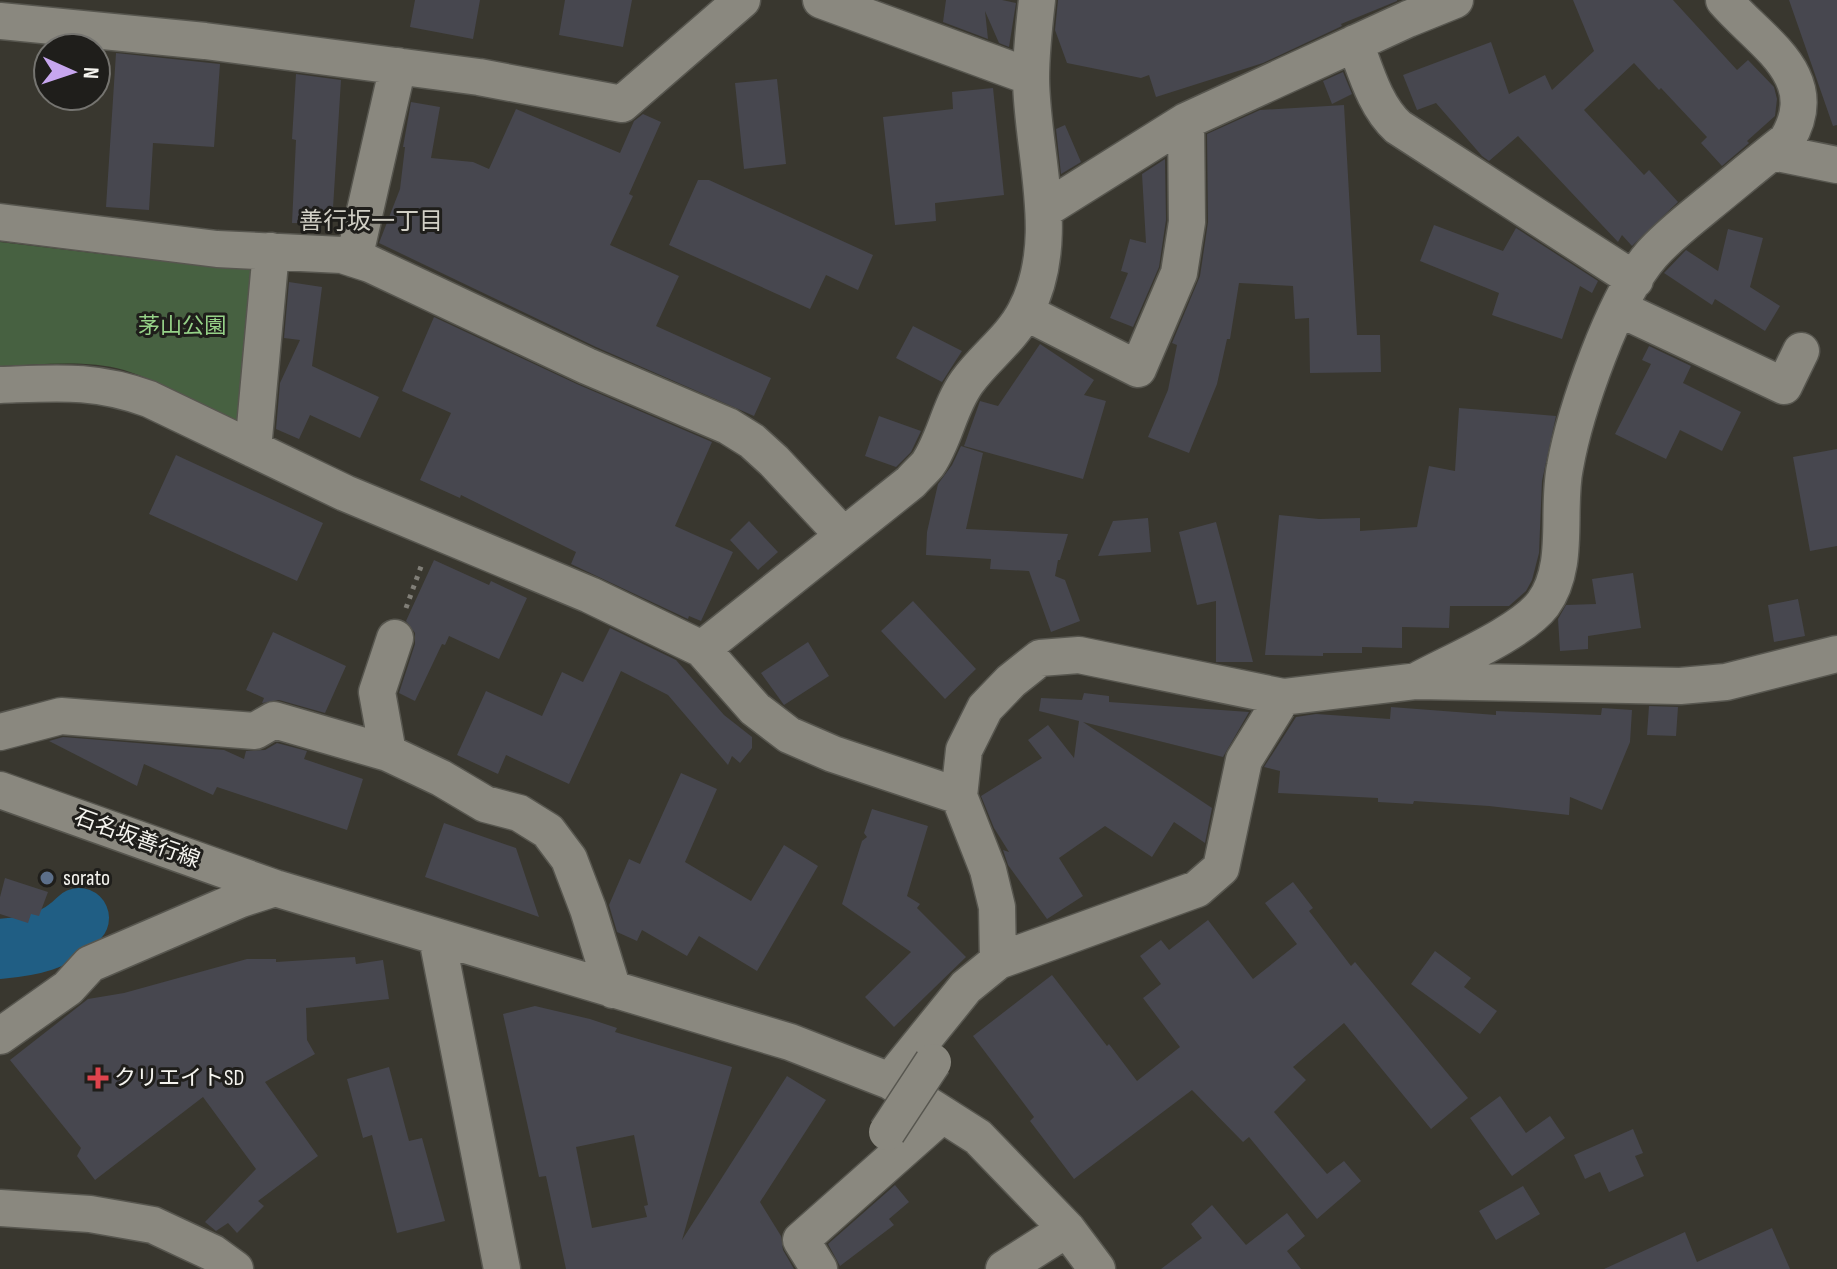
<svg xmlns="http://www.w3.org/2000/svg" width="1837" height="1269" viewBox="0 0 1837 1269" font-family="'Sofia Sans Condensed','Noto Sans JP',sans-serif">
	<rect width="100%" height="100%" fill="#39372f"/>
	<path fill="#476141" d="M0 242 126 257 251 268 237 423C201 405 163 382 124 370 85 359 40 365 0 366Z"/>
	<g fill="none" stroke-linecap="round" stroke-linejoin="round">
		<path stroke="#205e84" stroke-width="60" d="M0 949C31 946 56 942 79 918"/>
	</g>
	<path fill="#47474f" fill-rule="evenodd" d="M415 0H480L473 39 410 27Z
		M565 0H632L623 47 559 35Z
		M946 0H1002L1016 3 1009 47 999 43 985 11 988 39 943 22Z
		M1058 0H1397V1L1341 24 1342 26 1263 63 1156 97 1149 75 1141 78 1067 63 1055 30Z
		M1573 0H1673L1737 70 1748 60 1774 87 1777 99 1775 116 1747 141 1749 143 1722 166 1701 143 1707 137 1661 88 1659 90 1634 63 1584 110 1644 175 1649 170 1678 202 1632 246 1622 235 1618 242 1518 136 1489 161 1482 156 1436 103 1417 110 1403 75 1491 42 1509 94 1545 75 1552 90 1594 51Z
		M1789 0H1837V125L1833 126Z
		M116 53 220 64 214 147 153 143 149 210 106 207Z
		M1343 72 1352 94 1332 104 1323 81Z
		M296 74 341 80 332 224 292 223 296 140 292 139Z
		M777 79 786 164 744 169 735 83Z
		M993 88 1004 195 935 203 936 221 895 225 883 117 953 109 952 92Z
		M411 102 440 107 431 158 473 162 489 169 516 109 620 153 634 121 643 114 661 122 629 194 633 196 610 245 679 276 656 326 771 378 754 416 596 347 379 243 400 189 405 147H403Z
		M1344 105 1357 335H1380L1381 372 1310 373 1309 318 1295 319 1293 286 1239 283 1230 339H1227L1217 384 1189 453 1148 437 1168 390 1177 345 1172 343 1200 276 1208 222 1207 134 1260 110Z
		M1065 125 1081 162 1061 174 1056 129Z
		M1165 159 1166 220 1159 267 1133 327 1110 318 1128 273 1121 271 1130 239 1146 243 1142 174Z
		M698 180H709L873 255 858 290 826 275 810 309 669 245Z
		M1434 225 1503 251 1516 228 1598 281 1592 293 1580 286 1562 339 1492 315 1499 293 1420 261Z
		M1728 229 1763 238 1750 287 1780 306 1765 331 1715 299 1712 305 1664 273 1686 250 1718 271Z
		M289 282 322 287 312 366 379 397 360 438 310 415 299 439 276 429 280 383 300 340 284 338Z
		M434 317 579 385 712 442 675 526 733 552 701 621 689 616 688 619 571 564 576 552 461 495 460 498 420 480 451 413 402 391Z
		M913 326 962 351 942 382 896 358Z
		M1040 344 1094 380 1084 395 1106 401 1083 479 964 446 980 401 998 406Z
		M1649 346 1691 366 1683 383 1741 412 1722 451 1680 430 1666 459 1615 434 1651 364 1642 360Z
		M1459 408 1556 416 1542 481 1539 553 1532 580 1526 591 1509 606H1450L1449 628 1402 627V648L1362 647V653H1323V656L1265 655 1279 515 1319 519 1360 518V531L1417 527 1429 466 1455 471Z
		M879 416 921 431 911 452 896 467 865 456Z
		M961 446 983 453 966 529 1068 534 1060 560H1058L1055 576 1065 580 1080 621 1051 632 1029 571 990 569 991 559 926 555 927 532 938 484 952 465Z
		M1837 449V546L1810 551 1793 457Z
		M176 455 323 523 297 581 149 514Z
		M1148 518 1151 552 1098 556 1113 521Z
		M749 521 778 552 758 570 730 540Z
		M1216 522 1225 556 1253 662H1216V601L1197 605 1179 532Z
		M434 560 489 585 491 581 527 598 499 659 449 636 445 645 442 644 415 701 399 693 415 644V633L406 621Z
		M1633 573 1641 628 1588 636V649L1560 651 1558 619 1566 605 1596 604 1592 579Z
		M1798 599 1805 636 1774 642 1768 605Z
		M913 601 976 669 945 699 881 631Z
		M610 628 676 660 724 715 752 737V748L740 763 732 756 728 765 668 695 621 671 569 784 506 755 498 774 457 755 486 691 542 716 562 672 583 682Z
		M273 632 346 666 325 713 279 700 262 703 264 698 246 690Z
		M808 642 829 676 784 705 761 673Z
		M1084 693 1109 696V702L1249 712 1223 757 1083 722 1212 808 1205 843 1174 822 1152 857 1105 826 1059 858 1083 896 1047 919 1008 865 1003 850 1009 852 994 828 981 796 1042 758 1028 740 1048 725 1074 758 1079 721 1039 711 1041 698 1082 700Z
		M1649 706 1678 707 1676 736 1647 735Z
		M1391 707 1496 715V711L1601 715 1602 708 1632 710 1630 742 1602 810 1570 797 1569 815 1489 806 1414 801 1413 804 1378 802V798L1278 793 1280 771 1264 767 1296 717 1316 714 1390 719Z
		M63 737 224 750 244 759 246 751 265 750 277 743 307 751 304 759 363 779 347 830 217 787 213 795 144 764 137 786 49 741Z
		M681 773 717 789 685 862 751 901 784 845 818 866 757 971 699 936 687 956 642 930 637 941 617 932 609 905 629 859 640 864Z
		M872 809 928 826 907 896 920 904 917 908 966 957 894 1027 865 997 911 952 842 904 862 841 867 837 864 833Z
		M444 823 516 848 539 917 425 877Z
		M5 878 48 892 39 916 31 914 28 923 0 914V897Z
		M1293 882 1313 908 1309 911 1351 966 1355 962 1468 1098 1431 1129 1344 1023 1293 1067 1306 1080 1274 1112 1327 1174 1344 1161 1361 1181 1317 1219 1249 1137 1243 1142 1192 1090 1074 1179 1030 1121 1034 1117 973 1036 1052 975 1107 1046 1109 1044 1137 1081 1180 1047 1143 998 1161 984 1140 956 1161 940 1169 950 1208 920 1253 979 1297 944 1265 903Z
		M1435 951 1471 978 1464 987 1497 1011 1480 1034 1411 984Z
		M355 957 356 964 383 960 389 999 306 1008 307 1040 315 1054 265 1082 318 1156 258 1201 264 1206 237 1233 228 1223 216 1231 205 1222 256 1169 203 1097 95 1180 77 1156 81 1148 10 1060 88 999 124 993 247 959H276V962Z
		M535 1006 590 1019 617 1028 615 1032 732 1067 682 1240 787 1076 826 1100 760 1202 781 1236 783 1250 794 1269H566L546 1176 539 1177 503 1014ZM634 1135 648 1205 644 1206 647 1217 592 1228 576 1147Z
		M389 1067 409 1141 422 1138 445 1221 397 1233 372 1135 363 1138 347 1079Z
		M1500 1096 1526 1133 1550 1116 1565 1138 1512 1176 1470 1118Z
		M1633 1129 1643 1153 1635 1156 1644 1176 1609 1192 1600 1172 1585 1179 1574 1155Z
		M895 1185 909 1202 889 1219 894 1225 840 1266 828 1244Z
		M1523 1186 1540 1214 1496 1240 1479 1211Z
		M1212 1205 1246 1245 1287 1213 1305 1236 1287 1251 1301 1269H1161L1202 1238 1191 1224Z
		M1772 1228 1790 1269H1604L1685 1232 1697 1262Z"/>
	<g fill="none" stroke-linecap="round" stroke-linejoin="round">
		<defs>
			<path id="minor" d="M821 0 1031 77
				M0 21 205 41 479 77 622 104 742 0
				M1355 43C1366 72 1375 106 1398 127L1635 280
				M1772 152 1837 165
				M1044 210 1186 121 1408 19 1455 0
				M0 222 217 249 342 255 370 264 587 366 728 426 752 441 774 461 843 535
				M354 259 398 66
				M1620 309 1784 386 1801 351
				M1025 312 1138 369 1179 273 1187 222 1186 121
				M0 385C56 383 95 379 149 399L345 493 590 595 702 649 755 709 789 735 833 754 959 796
				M253 449 271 251
				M702 649 911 482C916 476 923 470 928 464 945 439 949 407 967 382 985 357 1011 339 1025 312 1063 241 1032 155 1031 79 1031 53 1034 26 1037 0
				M1418 680C1451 662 1521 633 1543 604 1571 566 1556 511 1565 467 1575 411 1614 297 1652 254 1668 236 1688 221 1707 205 1733 184 1760 161 1787 140 1825 76 1761 43 1724 0
				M0 732 61 716 255 731 274 720 388 753 441 778 485 804 519 813 548 831 569 859 588 909 613 990
				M388 753 377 692 395 638
				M0 790 275 888 790 1042 890 1081 978 1137 1067 1229 1097 1269
				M437 938 502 1269
				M998 961 1197 889 1221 868 1244 760 1283 697
				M0 1036 68 988 90 964 241 899 275 888
				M890 1081 966 987 998 961 997 907 988 870 959 796 964 750 985 708 1011 681 1040 658 1079 655 1283 697 1417 681 1680 686 1726 682 1837 654
				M0 1208 90 1214 153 1225 213 1253 235 1269
				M819 1269 801 1240 942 1115
				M1004 1269 1067 1229"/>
		</defs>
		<use href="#minor" stroke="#57564f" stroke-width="39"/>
		<path stroke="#807e77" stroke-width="5" stroke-dasharray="4 6" stroke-linecap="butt" d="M406 608 423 561"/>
		<use href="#minor" stroke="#8a887f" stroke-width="36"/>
		<defs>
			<path id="minor-bridge" d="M887 1132 933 1062"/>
		</defs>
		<use href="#minor-bridge" stroke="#57564f" stroke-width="39" stroke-linecap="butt"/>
		<use href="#minor-bridge" stroke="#8a887f" stroke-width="36"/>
	</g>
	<circle fill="#5c6f8a" stroke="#1f1e1b" stroke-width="3" cx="47" cy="878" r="8"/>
	<path fill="#e0444e" stroke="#1f1e1b" stroke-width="3" d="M94 1066h8v8h8v8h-8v8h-8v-8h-8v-8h8z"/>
	<g text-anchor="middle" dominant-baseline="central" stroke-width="6" stroke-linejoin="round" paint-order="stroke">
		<g font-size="22" fill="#96d288" stroke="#1f1e1b">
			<text x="182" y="326">茅山公園</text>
		</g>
		<g font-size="22" fill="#f5f4ef" stroke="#1f1e1b">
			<text transform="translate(137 839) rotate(20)">石名坂善行線</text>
		</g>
		<g font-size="22" fill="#f5f4ef" stroke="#1f1e1b" text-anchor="start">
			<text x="63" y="878">sorato</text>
			<text x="114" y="1078">クリエイトSD</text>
		</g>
		<g font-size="24" fill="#d1cfc5" stroke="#1f1e1b">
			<text x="371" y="221">善行坂一丁目</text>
		</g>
	</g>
	<g transform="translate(72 72) rotate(93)"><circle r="38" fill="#1f1e1b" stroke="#757470" stroke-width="2"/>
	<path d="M0-6L14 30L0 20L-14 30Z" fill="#c7a6ef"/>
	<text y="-12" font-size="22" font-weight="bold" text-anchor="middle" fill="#f5f4ef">N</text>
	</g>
</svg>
